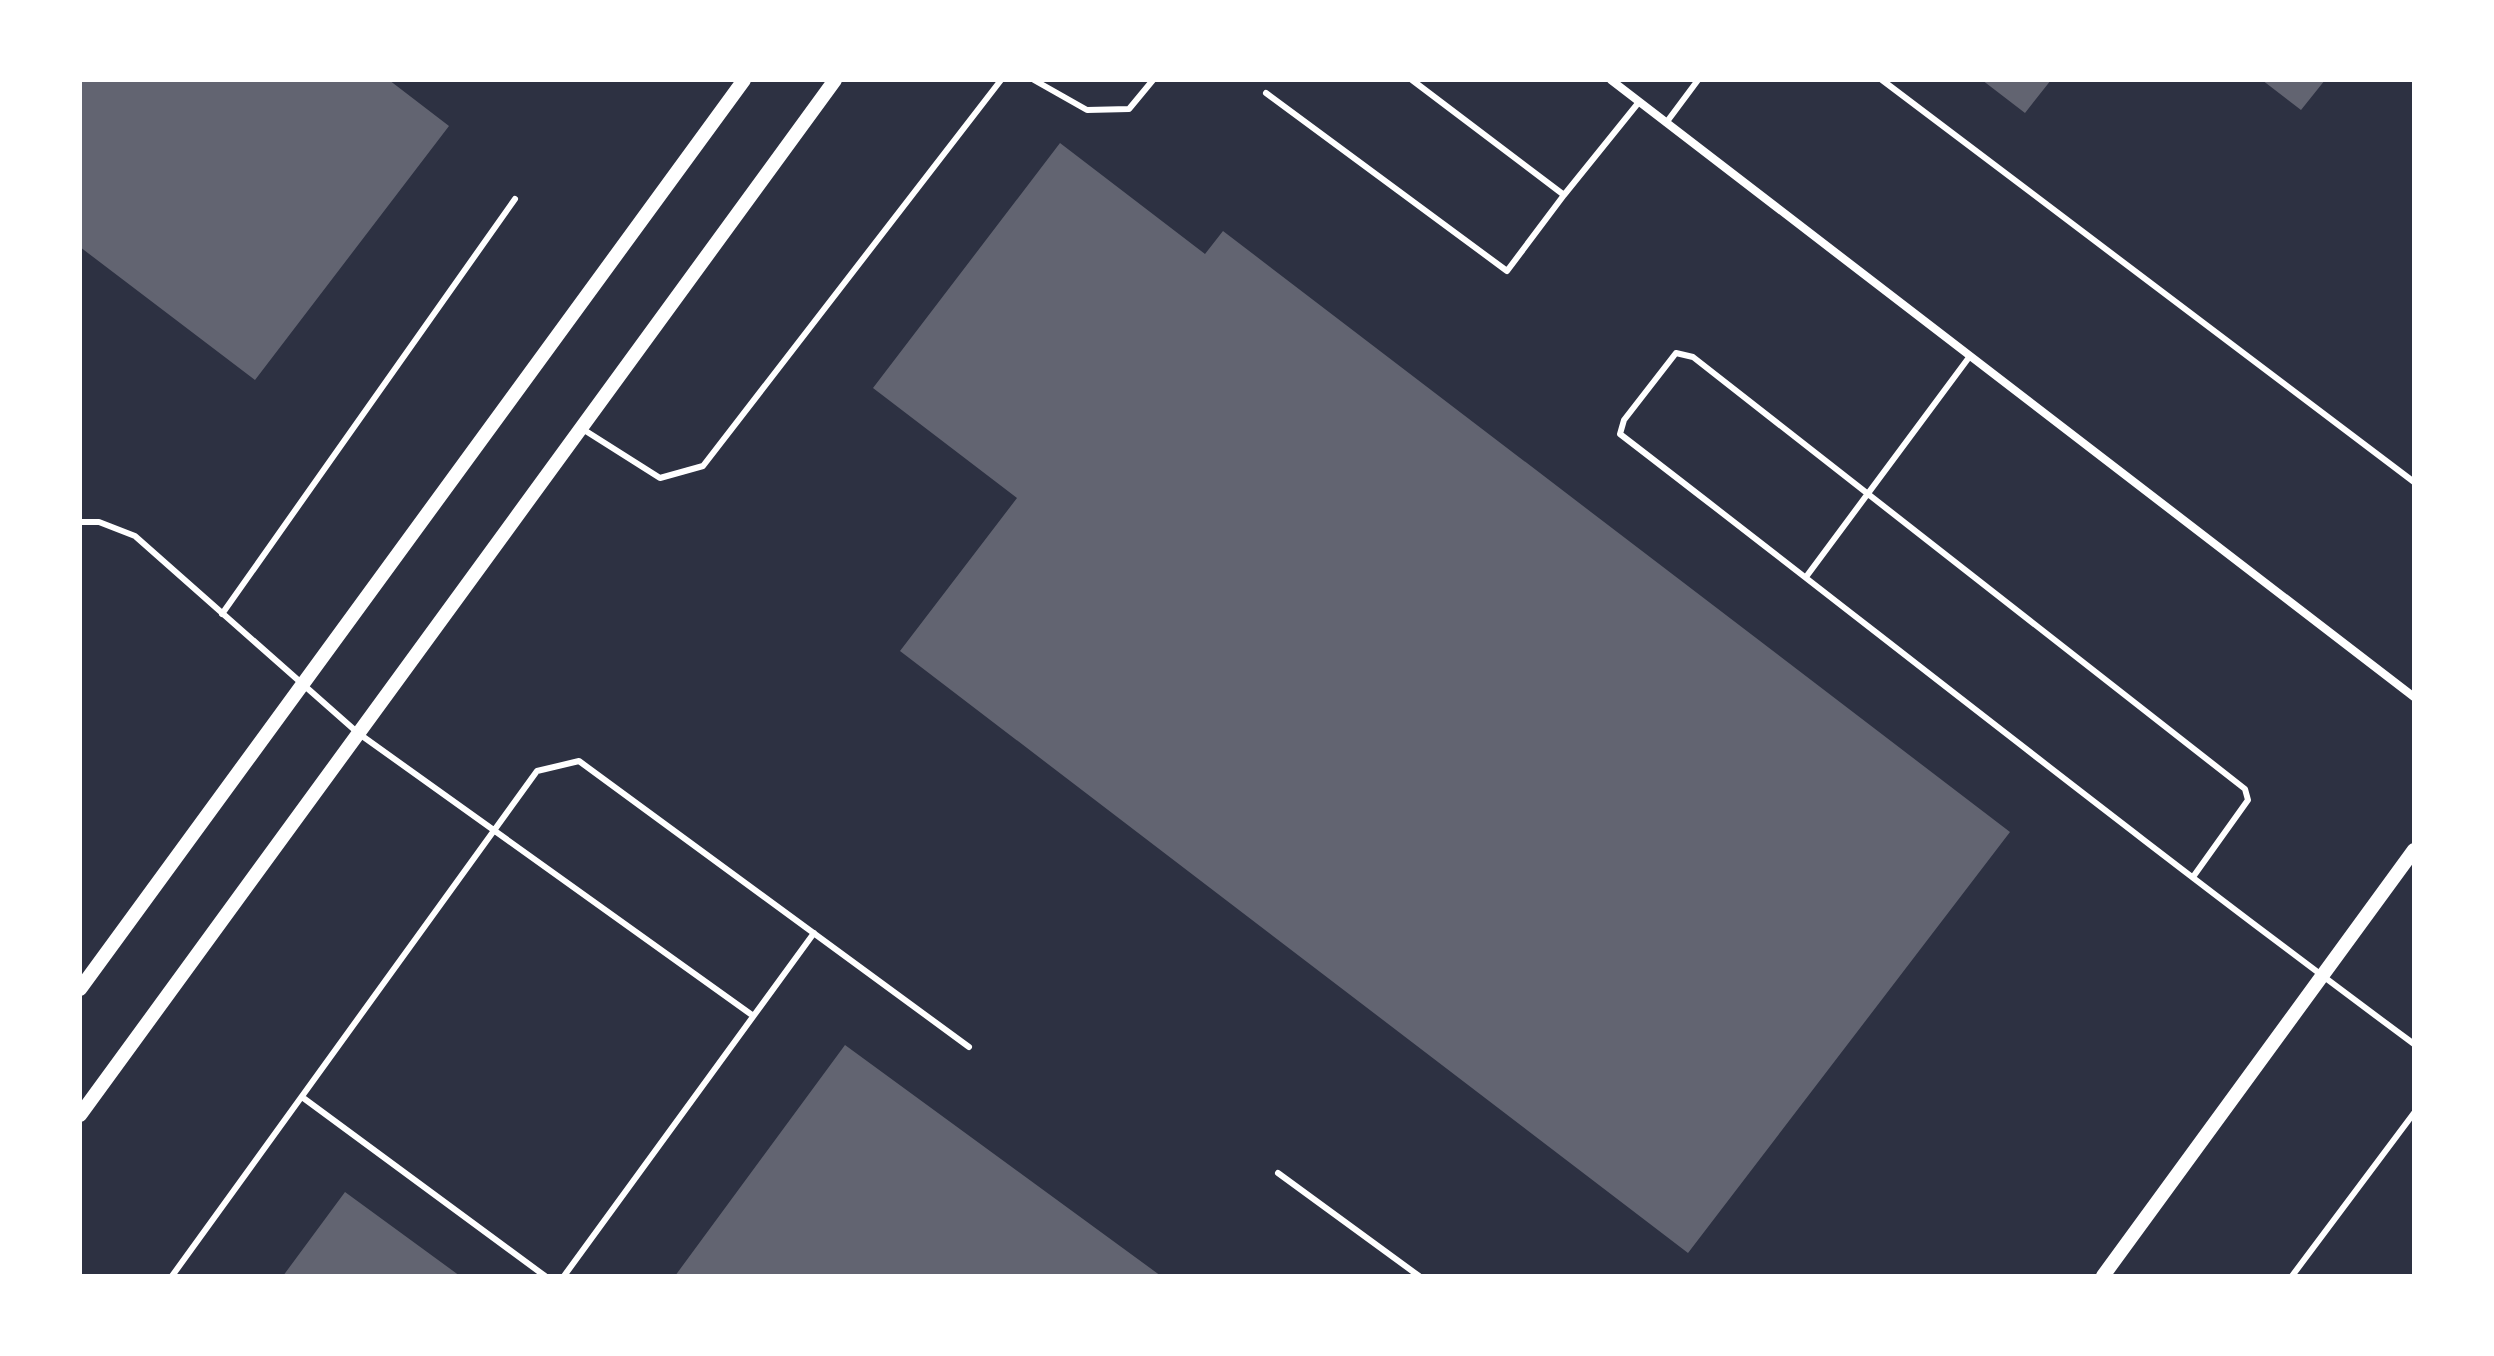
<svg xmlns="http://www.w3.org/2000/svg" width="2494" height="1356" viewBox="0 0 2494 1356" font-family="'Asap Condensed',sans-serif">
	<rect width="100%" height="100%" fill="#2d3142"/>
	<path fill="#626471" d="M80 80H389L449 126 255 380 80 247Z
		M1982 80H2051L2025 113Z
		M2262 80H2325L2301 110Z
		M1060 143 1205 254 1223 231 2010 832 1688 1253 900 651 1017 498 873 388Z
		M845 1045 1161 1276H675Z
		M345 1192 460 1276H283Z"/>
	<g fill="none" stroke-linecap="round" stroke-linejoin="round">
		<path stroke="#fff" stroke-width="6" d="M1034 80 1087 110 1129 109 1153 80
			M1412 80 1564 195 1639 102
			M1882 80 2414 482
			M1266 93 1507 271 1564 195
			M1666 123 1698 80
			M581 428 660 478 703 466 1001 80
			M80 522H99L135 536 358 733 752 1015
			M1806 577 1970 356
			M222 614 515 199
			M2193 877 2248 800 2245 789 1693 357 1676 353 1624 420 1620 434C1884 637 2146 846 2414 1044
			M302 1097 545 1276
			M1278 1173 1419 1276
			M172 1276 537 771 579 761 969 1047
			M564 1276 814 933
			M2292 1276 2414 1113"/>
		<path stroke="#fff" stroke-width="8" d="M1611 80 2414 697"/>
		<path stroke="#fff" stroke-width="14" d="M80 989 744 80
			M80 1115 835 80
			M2103 1276 2414 850"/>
	</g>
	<rect width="2494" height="1356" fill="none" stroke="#ffffff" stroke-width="164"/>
</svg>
